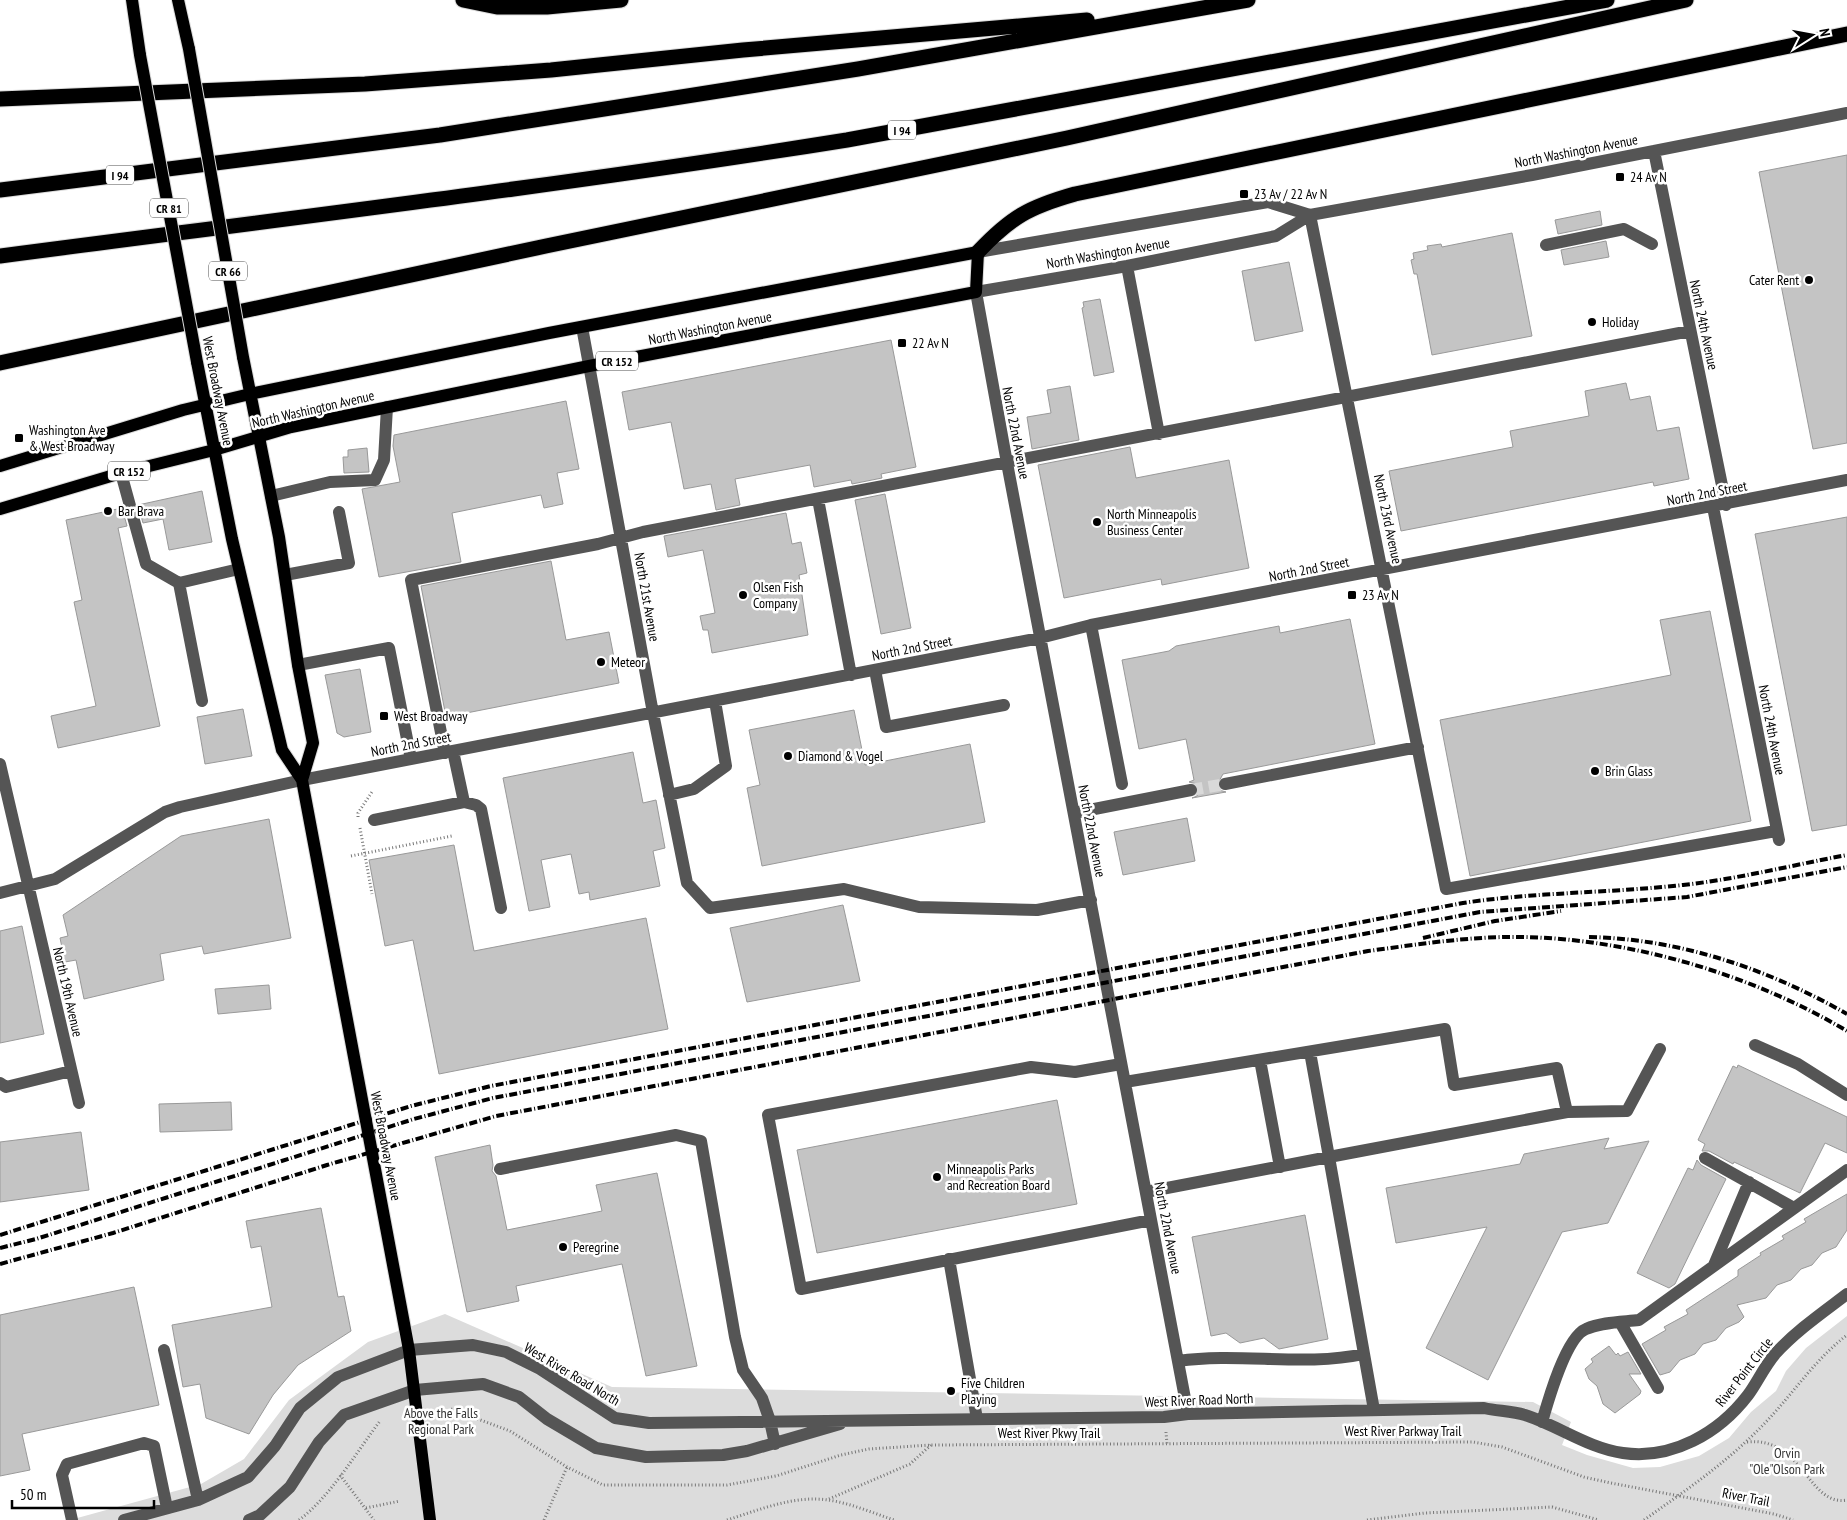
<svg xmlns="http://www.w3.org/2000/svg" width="1847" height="1520" viewBox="0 0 1847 1520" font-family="'PT Sans Narrow',sans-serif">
	<rect width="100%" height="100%" fill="#fff"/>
	<path fill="#dcdcdc" d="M445 1314 612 1387 1533 1402 1571 1422 1562 1445 1587 1455 1633 1468 1660 1467 1699 1456 1729 1438 1751 1412 1776 1391 1786 1371 1806 1348 1847 1316V1520H70L201 1484 244 1459 289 1400 368 1342Z"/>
	<path fill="#c4c4c4" stroke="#999" d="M1847 155V443L1813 449 1759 172Z
		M1600 211 1602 225 1558 234 1555 220Z
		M1512 233 1532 336 1432 355 1417 274H1414L1411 260 1414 259 1413 253 1428 250 1427 246 1441 244 1442 247Z
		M1606 241 1609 257 1564 265 1561 250Z
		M1289 262 1303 331 1255 341 1242 271Z
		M1100 299 1114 372 1094 376 1082 308 1084 307 1083 302Z
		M891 340 916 467 881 474 882 478 852 484 851 480 814 487 810 465 735 479 740 505 716 510 711 484 684 489 671 422 629 430 622 392Z
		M1626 383 1630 400 1650 396 1657 431 1679 427 1689 479 1654 486 1653 482 1401 531 1389 471 1513 447 1510 431 1589 416 1585 391Z
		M1070 386 1079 440 1032 449 1027 417 1051 413 1047 390Z
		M566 401 579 469 557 473 563 504 544 508 541 495 452 513 461 562 379 577 362 489 400 482 393 446 394 435Z
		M1130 447 1136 478 1229 460 1249 568 1162 585 1161 579 1064 598 1038 465Z
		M367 448 369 472 344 473 343 457H348V450Z
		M202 491 212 542 169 550 163 519 143 523 138 505Z
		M885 494 911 628 881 634 855 500Z
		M122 508 127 526 118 528 160 726 58 748 51 716 96 706 74 602 82 600 66 520Z
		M786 513 792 544 801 542 807 573 799 575 808 635 712 653 708 630H703L700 616 715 613 703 550 668 557 664 536Z
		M1847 517V825L1812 831 1755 534Z
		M551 561 566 640 609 632 619 683 446 717 421 586Z
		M1710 611 1751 821 1470 876 1440 720 1671 675 1660 620Z
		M1350 619 1375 744 1223 774 1217 785 1219 790 1226 792 1192 798 1197 796 1199 789 1197 784 1189 782 1194 780 1186 739 1139 749 1122 660 1169 651 1176 646 1279 626 1280 633Z
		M360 669 371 732 344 737 337 733 325 675Z
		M243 709 252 756 205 764 197 717Z
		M854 710 865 765 970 744 985 822 762 866 747 788 760 785 749 730Z
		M633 752 643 803 656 800 665 848 653 851 660 886 590 900 589 892 579 894 571 854 541 860 550 907 529 911 503 778Z
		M1187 818 1195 861 1123 875 1114 832Z
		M269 819 291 938 204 954 202 946 160 954 164 980 84 999 76 960 65 962 60 938 68 936 63 915 181 836Z
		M454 845 474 951 646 918 668 1029 439 1074 413 940 385 946 369 860Z
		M843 905 860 981 747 1002 730 928Z
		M22 926 44 1034 0 1043V931Z
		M269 985 271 1009 218 1014 215 989Z
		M1738 1065 1847 1117V1153L1825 1143 1800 1193 1734 1162 1733 1164 1709 1151H1702L1705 1144 1698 1140 1733 1066 1737 1068Z
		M1057 1100 1077 1204 817 1253 797 1150Z
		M231 1102 232 1130 160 1132 159 1104Z
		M81 1132 89 1190 0 1202V1142Z
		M1609 1138 1604 1149 1649 1141 1608 1223 1562 1232 1488 1380 1426 1348 1487 1227 1396 1243 1386 1188 1520 1164 1524 1154Z
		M490 1145 493 1165 492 1171 496 1176 507 1230 602 1211 596 1185 657 1173 697 1366 646 1376 622 1264 516 1286 519 1301 467 1312 435 1157Z
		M1697 1160 1701 1165 1726 1179 1675 1284 1669 1288 1637 1273 1688 1168 1693 1170Z
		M1847 1194V1230L1836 1247 1822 1253 1812 1265 1801 1269 1791 1280 1777 1285 1766 1298 1737 1305 1744 1317 1739 1322 1726 1328 1716 1340 1703 1344 1695 1354 1680 1360 1670 1372 1660 1375 1642 1344 1666 1330 1664 1327 1688 1314 1686 1310 1738 1276V1270L1761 1255 1760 1253 1784 1239 1782 1236 1806 1222 1804 1219Z
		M321 1208 338 1297 344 1296 351 1331 298 1365 273 1395 249 1434 206 1418 200 1384 183 1387 172 1325 272 1307 261 1246 251 1248 246 1221Z
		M1305 1215 1328 1339 1279 1349 1264 1338 1240 1343 1226 1333 1211 1336 1192 1237Z
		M134 1287 159 1405 22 1434 30 1470 0 1476V1315Z
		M1609 1346 1616 1355 1618 1353 1620 1356 1628 1352 1641 1374H1629L1641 1391 1640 1394 1615 1413 1603 1404 1597 1386 1589 1379 1585 1369 1593 1362 1591 1359Z"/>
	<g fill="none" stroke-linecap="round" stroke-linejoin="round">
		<path stroke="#d9d9d9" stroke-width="12" stroke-dasharray="12 6" stroke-linecap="butt" d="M1191 790 1225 784"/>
		<defs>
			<path id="major" d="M132 0 140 55
				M178 0 189 49
				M243 357 279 537 298 665 313 743 302 780
				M197 362 232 539 282 750 302 780 409 1350 430 1520
				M0 466 183 410 250 394 549 333 978 252 976 292 589 366 291 427 214 450 121 473 0 509"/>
			<path id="highway" d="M463 0 497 7H547L621 0
				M0 99 365 84 551 70 743 50 1087 20
				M0 190 440 135 858 69 1248 0
				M978 252C1011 217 1029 207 1075 194L1847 34
				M0 256C283 219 566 185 847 140L1607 0
				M0 363 546 246 1067 138 1686 0"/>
		</defs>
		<use href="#major" stroke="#dbdbdb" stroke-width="14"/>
		<use href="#highway" stroke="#dbdbdb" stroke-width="17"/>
		<path stroke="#777" stroke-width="3" stroke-dasharray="1 2.5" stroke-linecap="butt" d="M358 817V813L372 792
			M360 828 372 894
			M351 856 452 836
			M451 1409 510 1431 567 1467 603 1485H727L776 1476 841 1455 869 1449 931 1445 1473 1442 1502 1447 1584 1477 1611 1483 1774 1514 1793 1520
			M1166 1432 1167 1444
			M1747 1442C1803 1436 1808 1507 1847 1500
			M340 1475 374 1520
			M829 1499 910 1464 931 1445
			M366 1508 400 1501
			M299 1520C330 1497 356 1453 380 1421
			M544 1520 567 1467
			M727 1520C759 1510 794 1495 828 1500 850 1503 873 1513 894 1520
			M1367 1520 1425 1513 1552 1507 1599 1520
			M1644 1520C1685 1491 1726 1463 1761 1427 1791 1397 1813 1361 1847 1335"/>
		<path stroke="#555" stroke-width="12" d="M1654 151 1726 505
			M1310 215 1446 889 1776 831
			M1546 245 1624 229 1652 244
			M978 252 1268 202 1310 215
			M1127 266 1159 434
			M582 327 653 713 687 883 710 908 844 889 919 907 1037 910 1091 900
			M121 473 146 564 179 583
			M271 496 330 482 375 480 384 460 387 407
			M818 499 851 675
			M1713 507 1779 840
			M285 575 349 563 339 512
			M1091 625 1122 784
			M298 665 389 648 411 759
			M875 670 886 727 1004 705
			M202 701 179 583 239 569
			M445 753 411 580 598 544 643 532 1690 331
			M0 764 79 1103
			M1225 784 1418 747
			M669 795 694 789 726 766 715 701
			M464 802 476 805 481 809 501 908
			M1074 813 1191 790
			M374 820 464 802 453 751
			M0 893 55 879 165 812 180 807 302 780 1040 638 1091 625 1847 480
			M1755 1045 1798 1064 1847 1095
			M1260 1060 1280 1167
			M1121 1064 1075 1072 1031 1067 768 1115 801 1289 1151 1220
			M1125 1082 1445 1029 1454 1085 1557 1068 1567 1112
			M0 1083 6 1087 71 1071
			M1705 1158 1794 1208
			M500 1169 676 1135 701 1141 735 1337 743 1370 762 1398 770 1421 775 1444
			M1146 1192 1329 1157 1310 1052
			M949 1259 977 1419
			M1714 1265 1749 1182
			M1620 1322 1658 1388
			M164 1350 198 1500
			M1178 1361C1240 1352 1303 1367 1364 1354
			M1374 1410 1329 1157 1567 1112 1627 1111 1660 1049
			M1188 1414 1007 463 976 292 1127 266 1276 236 1310 215 1532 175 1847 113
			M1542 1422C1548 1401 1566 1337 1586 1329 1602 1322 1622 1322 1639 1320L1847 1170
			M72 1520 62 1475 67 1464 144 1443 154 1446 167 1508
			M124 1520 198 1500 248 1477 275 1446 300 1408 338 1377 409 1350 473 1345 506 1352 540 1369 615 1418 649 1423 1164 1417 1188 1414 1484 1408C1497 1411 1512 1411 1525 1415 1559 1426 1588 1448 1623 1453 1672 1460 1719 1433 1748 1395 1757 1383 1764 1367 1775 1354 1796 1331 1822 1313 1847 1294
			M249 1520 260 1515 290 1487 319 1442 344 1415 415 1390 483 1384 519 1397 547 1419 596 1448 646 1457 723 1455 747 1451 840 1424"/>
		<use href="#major" stroke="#000" stroke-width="12"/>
		<use href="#highway" stroke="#000" stroke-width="15"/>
		<path stroke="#000" stroke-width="4" stroke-dasharray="8 2.5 1 2.5" stroke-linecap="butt" d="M1589 937C1681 939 1768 969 1847 1014
			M1423 938 1495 921 1561 911
			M0 1235 411 1106 491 1086 1463 903C1536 892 1610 893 1683 885 1738 879 1793 865 1847 855
			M0 1248 36 1239 414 1119 493 1098 1480 912 1687 897 1847 867
			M0 1264 113 1233 327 1165 496 1116 1368 951C1413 945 1458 938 1504 937 1619 935 1748 972 1847 1031"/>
		<defs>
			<path id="major-bridge" d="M189 49 243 357
				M140 55 197 362"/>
		</defs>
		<use href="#major-bridge" stroke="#dbdbdb" stroke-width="14" stroke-linecap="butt"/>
		<use href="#major-bridge" stroke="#000" stroke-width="12"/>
	</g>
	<g fill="#000" stroke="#fff" stroke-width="2">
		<rect x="1615" y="172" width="10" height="10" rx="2.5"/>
		<rect x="1239" y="189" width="10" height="10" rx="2.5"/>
		<circle cx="1809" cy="280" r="5"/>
		<circle cx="1592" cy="322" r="5"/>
		<rect x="897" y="338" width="10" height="10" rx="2.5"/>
		<rect x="14" y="433" width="10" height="10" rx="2.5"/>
		<circle cx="108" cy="511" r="5"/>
		<circle cx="1097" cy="522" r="5"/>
		<circle cx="743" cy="595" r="5"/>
		<rect x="1347" y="590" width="10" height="10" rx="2.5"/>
		<circle cx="601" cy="662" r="5"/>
		<rect x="379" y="711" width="10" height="10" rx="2.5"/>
		<circle cx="788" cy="756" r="5"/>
		<circle cx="1595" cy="771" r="5"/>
		<circle cx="937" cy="1177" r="5"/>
		<circle cx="563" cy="1247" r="5"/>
		<circle cx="951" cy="1391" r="5"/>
	</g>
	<g text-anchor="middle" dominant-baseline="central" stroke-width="5" stroke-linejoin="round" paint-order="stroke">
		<g fill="#fff" stroke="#4c4c4c" stroke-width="1">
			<rect x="888" y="120.5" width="28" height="19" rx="4"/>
			<rect x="106" y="165.5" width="28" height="19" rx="4"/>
			<rect x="150" y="198.5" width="38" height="19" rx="4"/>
			<rect x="209" y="261.5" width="38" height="19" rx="4"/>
			<rect x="596" y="351.5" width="42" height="19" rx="4"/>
			<rect x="108" y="461.5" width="42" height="19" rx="4"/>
		</g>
		<g font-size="12" font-weight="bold" fill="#000">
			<text x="902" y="130">I 94</text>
			<text x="120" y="175">I 94</text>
			<text x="169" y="208">CR 81</text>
			<text x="228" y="271">CR 66</text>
			<text x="617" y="361">CR 152</text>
			<text x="129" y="471">CR 152</text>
		</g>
		<g font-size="14" fill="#000" stroke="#fff">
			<text transform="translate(1576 151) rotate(-11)">North Washington Avenue</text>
			<text transform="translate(1108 253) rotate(-10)">North Washington Avenue</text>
			<text transform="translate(1704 325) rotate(78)">North 24th Avenue</text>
			<text transform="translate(710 328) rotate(-11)">North Washington Avenue</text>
			<text transform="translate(218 391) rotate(79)">West Broadway Avenue</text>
			<text transform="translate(313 409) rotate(-13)">North Washington Avenue</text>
			<text transform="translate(1016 433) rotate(79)">North 22nd Avenue</text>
			<text transform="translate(1707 493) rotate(-11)">North 2nd Street</text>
			<text transform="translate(1388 519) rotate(78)">North 23rd Avenue</text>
			<text transform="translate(1309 569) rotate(-11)">North 2nd Street</text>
			<text transform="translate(647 597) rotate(80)">North 21st Avenue</text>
			<text transform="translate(912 648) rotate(-11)">North 2nd Street</text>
			<text transform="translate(1772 730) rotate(79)">North 24th Avenue</text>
			<text transform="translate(411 744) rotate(-11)">North 2nd Street</text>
			<text transform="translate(1092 831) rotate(79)">North 22nd Avenue</text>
			<text transform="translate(68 992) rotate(77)">North 19th Avenue</text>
			<text transform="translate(386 1146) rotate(79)">West Broadway Avenue</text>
			<text transform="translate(1168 1228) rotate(79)">North 22nd Avenue</text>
			<text transform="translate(1744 1372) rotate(-52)">River Point Circle</text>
			<text transform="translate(572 1374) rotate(31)">West River Road North</text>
			<text transform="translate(1199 1400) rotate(-2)">West River Road North</text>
			<text x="1403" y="1431">West River Parkway Trail</text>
			<text x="1049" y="1433">West River Pkwy Trail</text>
			<text transform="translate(1746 1497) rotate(11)">River Trail</text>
		</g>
		<g font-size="14" fill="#000" stroke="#fff" text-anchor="start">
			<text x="1630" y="177">24 Av N</text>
			<text x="1254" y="194">23 Av / 22 Av N</text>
			<text x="1799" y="280" text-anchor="end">Cater Rent</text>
			<text x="1602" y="322">Holiday</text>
			<text x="912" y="343">22 Av N</text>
			<text x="29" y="430">Washington Ave<tspan x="29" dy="16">&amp; West Broadway</tspan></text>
			<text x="118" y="511">Bar Brava</text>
			<text x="1107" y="514">North Minneapolis<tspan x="1107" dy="16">Business Center</tspan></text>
			<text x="753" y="587">Olsen Fish<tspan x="753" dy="16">Company</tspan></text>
			<text x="1362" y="595">23 Av N</text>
			<text x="611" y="662">Meteor</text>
			<text x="394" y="716">West Broadway</text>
			<text x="798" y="756">Diamond &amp; Vogel</text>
			<text x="1605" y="771">Brin Glass</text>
			<text x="947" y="1169">Minneapolis Parks<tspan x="947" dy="16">and Recreation Board</tspan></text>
			<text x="573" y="1247">Peregrine</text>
			<text x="961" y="1383">Five Children<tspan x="961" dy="16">Playing</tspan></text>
		</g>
		<g font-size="14" fill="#333" stroke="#fff">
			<text x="441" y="1413">Above the Falls<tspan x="441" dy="16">Regional Park</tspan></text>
			<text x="1787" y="1453">Orvin<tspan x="1787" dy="16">"Ole"Olson Park</tspan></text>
		</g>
	</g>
	<g transform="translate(1812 35) rotate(79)" stroke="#ffffff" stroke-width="4" paint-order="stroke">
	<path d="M0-4L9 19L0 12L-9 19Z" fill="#000000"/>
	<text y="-8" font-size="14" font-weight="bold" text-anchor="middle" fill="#000000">N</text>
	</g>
	<path d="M12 1500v8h142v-8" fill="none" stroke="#000000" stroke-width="2.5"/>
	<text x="20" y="1500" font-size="15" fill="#000000" stroke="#ffffff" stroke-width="4" paint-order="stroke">50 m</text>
</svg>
